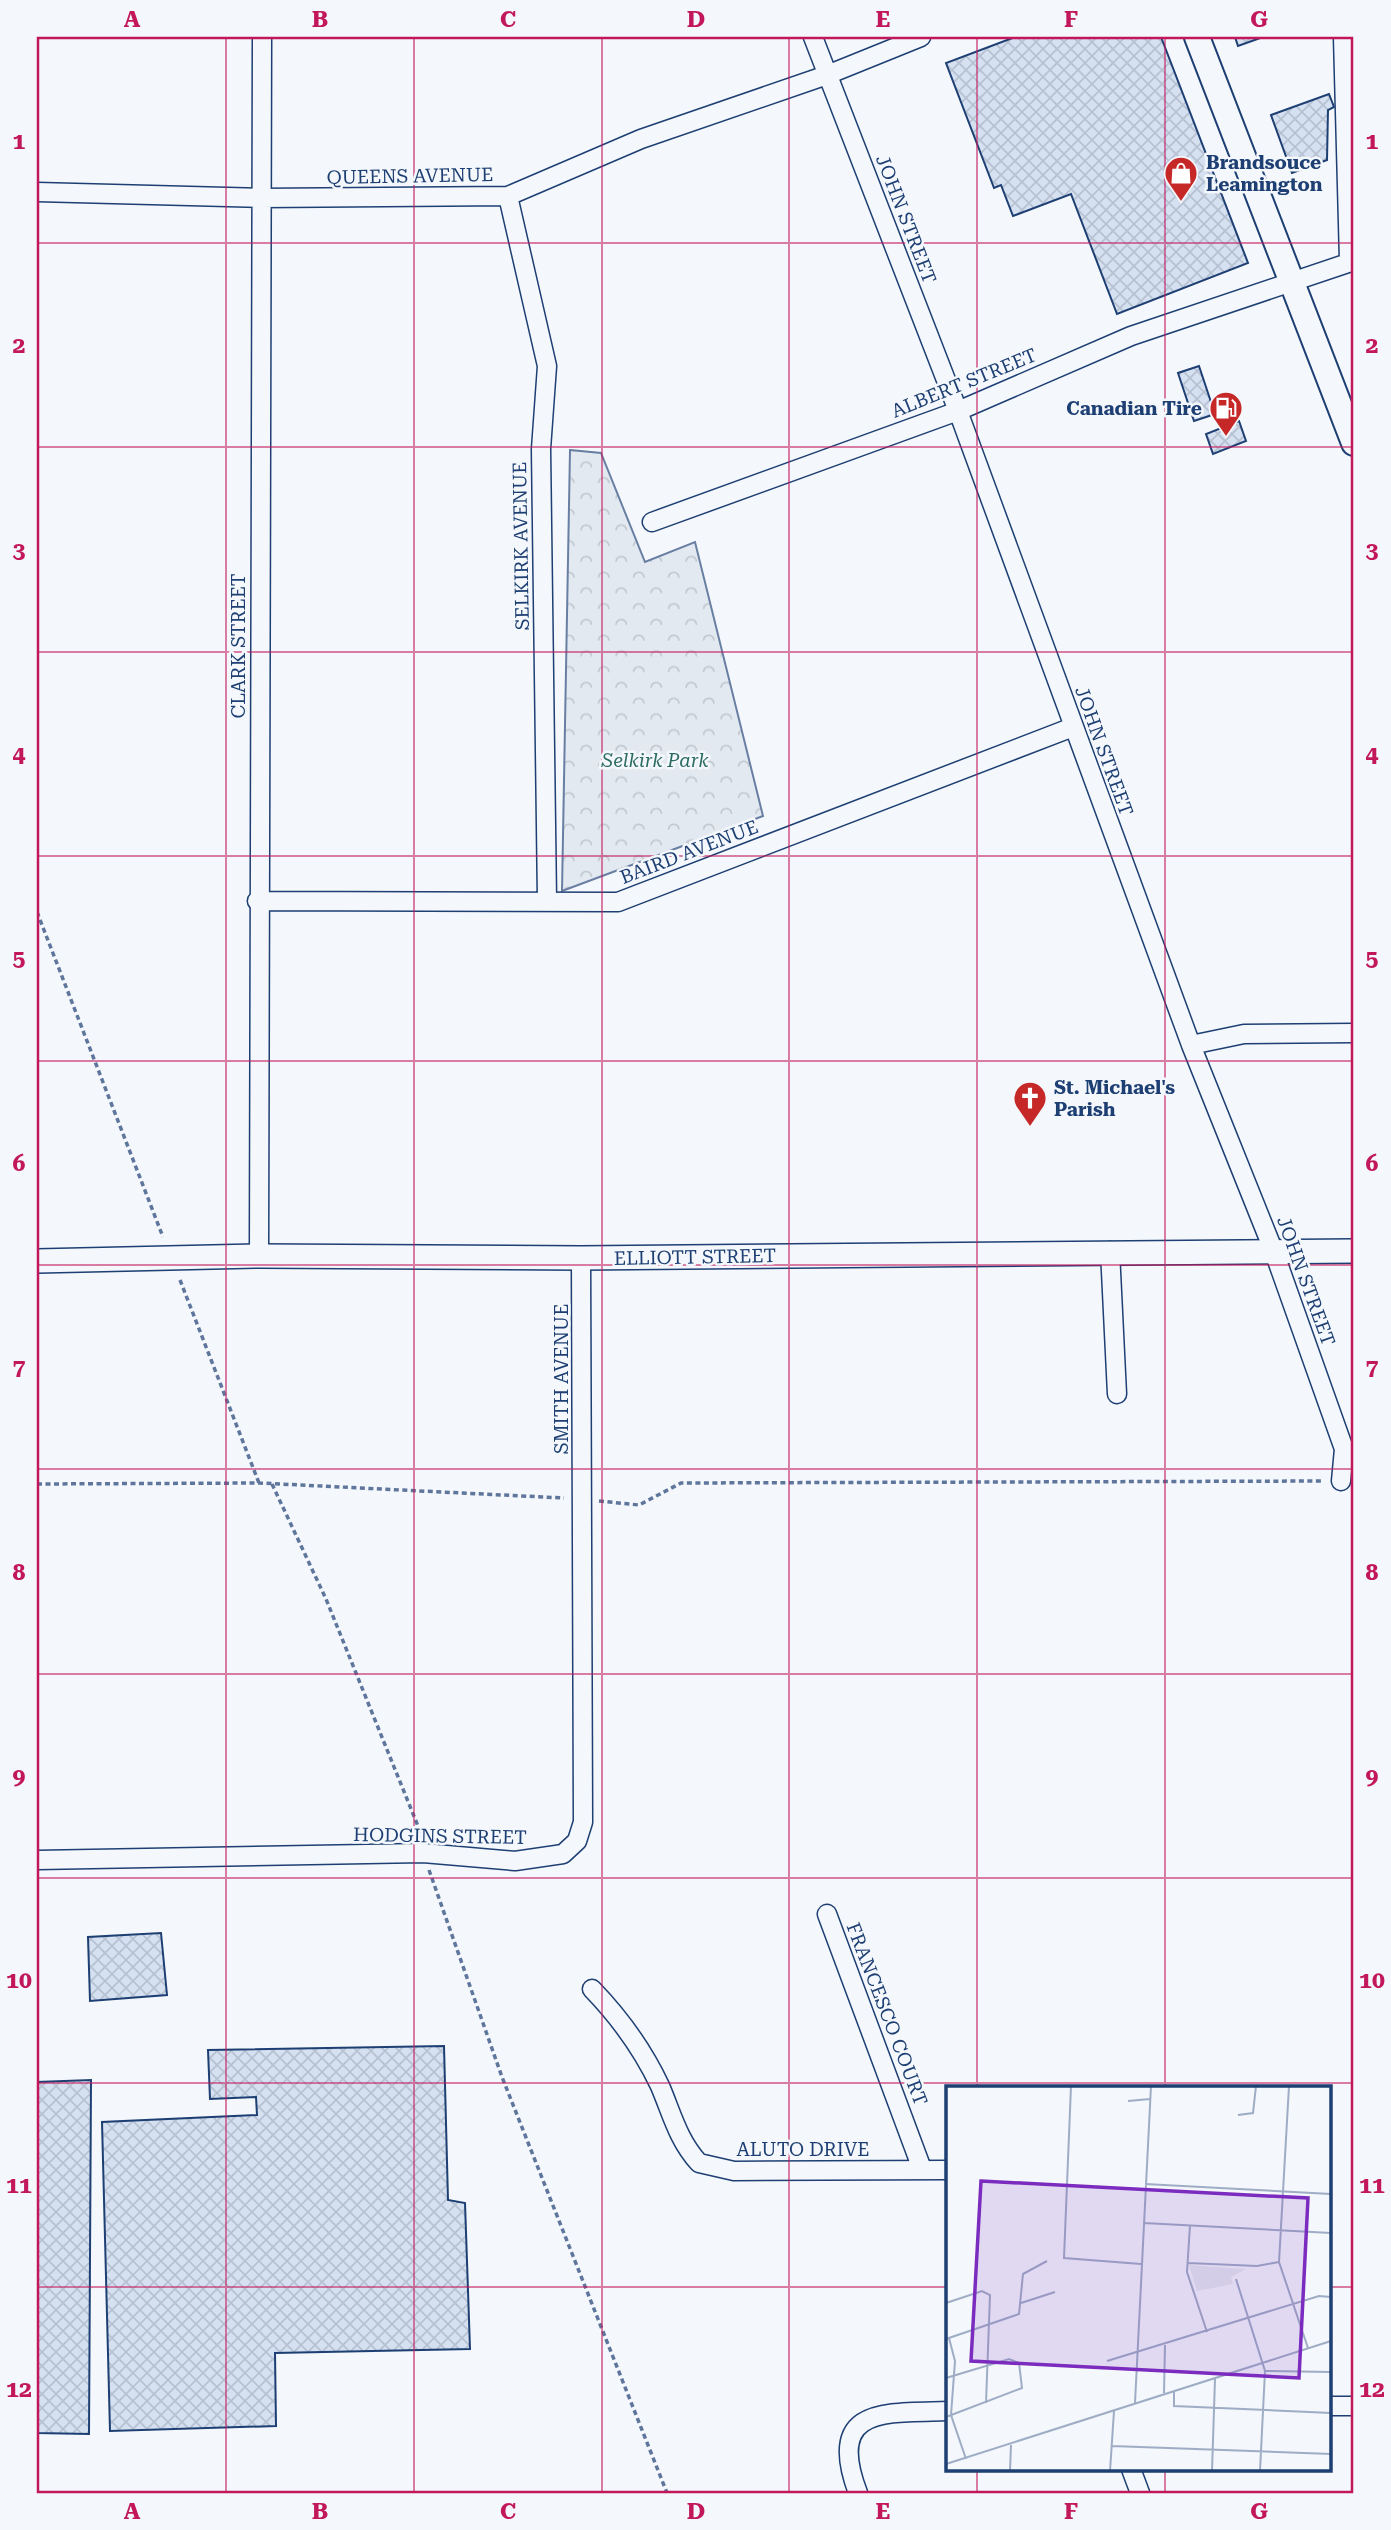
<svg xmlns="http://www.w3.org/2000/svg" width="1391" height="2530" viewBox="0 0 1391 2530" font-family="'Roboto Serif',serif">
	<defs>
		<pattern id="park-crowns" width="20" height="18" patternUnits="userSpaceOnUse" patternTransform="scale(1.75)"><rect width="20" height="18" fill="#e3e9f0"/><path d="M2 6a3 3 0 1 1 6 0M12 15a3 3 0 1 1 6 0" fill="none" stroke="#c2c9d1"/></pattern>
		<pattern id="building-cross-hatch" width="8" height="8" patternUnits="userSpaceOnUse" patternTransform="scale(1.75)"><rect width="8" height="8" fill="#d5e0f0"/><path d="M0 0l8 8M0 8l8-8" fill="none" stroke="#b6c1d1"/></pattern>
	</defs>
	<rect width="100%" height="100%" fill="#f4f7fb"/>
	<path fill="url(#park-crowns)" stroke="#687fa3" stroke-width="2" d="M570 450 601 453 645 562 695 542 763 816 562 891Z"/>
	<path fill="url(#building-cross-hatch)" stroke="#1d3f73" stroke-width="2" d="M1015 37H1161L1248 263 1117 314 1071 194 1013 216 1001 185 994 188 946 63Z
		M1235 37H1263L1238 46Z
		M1329 94 1334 107 1328 110 1327 160 1292 173 1271 115Z
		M1199 366 1215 414 1194 421 1178 373Z
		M1239 421 1246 441 1213 454 1206 434Z
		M161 1933 167 1995 90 2001 88 1937Z
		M444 2046 448 2200 465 2203 470 2349 275 2353 276 2426 110 2431 102 2122 257 2115 256 2097 210 2099 208 2050Z
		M91 2080 89 2434 37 2433V2082Z"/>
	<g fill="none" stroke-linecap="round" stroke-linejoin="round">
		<defs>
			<path id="minor" d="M813 37 958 411 1191 1045 1274 1252 1344 1449 1341 1481
				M1343 37 1349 261
				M37 192 261 198 508 196 641 139 827 75 921 37
				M508 196 547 366 541 449 547 901
				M652 522 958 411 1131 336 1354 261
				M257 901 618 902 1073 727
				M1191 1045 1244 1034 1354 1033
				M1110 1251 1117 1394
				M259 1256 262 37
				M37 1860 423 1853 515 1861 563 1854 577 1841 583 1822 581 1258
				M827 1914 922 2169
				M592 1989C621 2019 642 2048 660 2086 672 2114 678 2140 699 2163L734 2171 948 2170
				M1330 2406H1354
				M1131 2469 1140 2493
				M858 2493C825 2406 885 2413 948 2411"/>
			<path id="tertiary" d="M37 1261 259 1256 581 1258 1354 1251"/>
			<path id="secondary" d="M1197 37 1354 443"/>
		</defs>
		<use href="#minor" stroke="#1d3f73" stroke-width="21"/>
		<use href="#tertiary" stroke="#1d3f73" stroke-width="26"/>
		<use href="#secondary" stroke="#1d3f73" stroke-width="28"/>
		<path stroke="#5e769c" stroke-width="3.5" stroke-dasharray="5 3.5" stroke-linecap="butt" d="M37 912 163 1237
			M180 1280 259 1483
			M37 1484 259 1483 564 1498
			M272 1484 326 1599 422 1836
			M599 1501 639 1505 681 1483 1324 1481
			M429 1870 502 2077 667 2493"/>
		<use href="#minor" stroke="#f4f7fb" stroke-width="18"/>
		<use href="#tertiary" stroke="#f4f7fb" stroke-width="23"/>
		<use href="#secondary" stroke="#f4f7fb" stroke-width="24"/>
	</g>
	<path fill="none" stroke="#c2185b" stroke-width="2" stroke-opacity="0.55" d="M226 37V2493M414 37V2493M602 37V2493M789 37V2493M977 37V2087M1165 37V2087M37 243H1354M37 447H1354M37 652H1354M37 856H1354M37 1061H1354M37 1265H1354M37 1469H1354M37 1674H1354M37 1878H1354M37 2083H1354M37 2287H948M1330 2287H1354M977 2469V2493M1165 2469V2493"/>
	<defs>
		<symbol id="shop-pin" viewBox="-11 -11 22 30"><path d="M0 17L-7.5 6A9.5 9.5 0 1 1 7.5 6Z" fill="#c62828" stroke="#f4f7fb"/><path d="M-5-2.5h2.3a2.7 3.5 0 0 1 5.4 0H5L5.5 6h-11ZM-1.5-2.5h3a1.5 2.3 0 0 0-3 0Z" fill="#fff"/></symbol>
		<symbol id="fuel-pin" viewBox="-11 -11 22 30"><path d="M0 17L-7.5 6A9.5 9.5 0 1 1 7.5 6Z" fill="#c62828" stroke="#f4f7fb"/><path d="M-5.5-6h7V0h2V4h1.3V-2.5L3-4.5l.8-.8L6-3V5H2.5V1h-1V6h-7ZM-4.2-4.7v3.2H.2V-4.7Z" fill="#fff"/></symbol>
		<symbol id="church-pin" viewBox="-11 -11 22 30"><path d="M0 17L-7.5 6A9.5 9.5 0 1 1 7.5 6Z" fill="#c62828" stroke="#f4f7fb"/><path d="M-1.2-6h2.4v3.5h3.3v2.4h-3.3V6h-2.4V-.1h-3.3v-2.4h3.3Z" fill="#fff"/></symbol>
	</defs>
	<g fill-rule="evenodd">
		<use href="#shop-pin" x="1162" y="154" width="38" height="52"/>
		<use href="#fuel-pin" x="1207" y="389" width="38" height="52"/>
		<use href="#church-pin" x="1011" y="1079" width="38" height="52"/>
	</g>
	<g text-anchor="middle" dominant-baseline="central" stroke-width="5" stroke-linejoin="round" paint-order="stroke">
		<g font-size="19" font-weight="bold" fill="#1d3f73" stroke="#f4f7fb" text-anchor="start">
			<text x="1206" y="162">Brandsouce<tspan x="1206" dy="22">Leamington</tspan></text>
			<text x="1202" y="408" text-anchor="end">Canadian Tire</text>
			<text x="1054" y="1087">St. Michael's<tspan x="1054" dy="22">Parish</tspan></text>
		</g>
		<g font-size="19" fill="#1d3f73" stroke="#f4f7fb">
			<text transform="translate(410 176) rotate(-1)">QUEENS AVENUE</text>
			<text transform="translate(906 219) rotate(69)">JOHN STREET</text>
			<text transform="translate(964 383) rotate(-22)">ALBERT STREET</text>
			<text transform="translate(521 546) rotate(-91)">SELKIRK AVENUE</text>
			<text transform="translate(238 646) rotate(-90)">CLARK STREET</text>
			<text transform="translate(1104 751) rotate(70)">JOHN STREET</text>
			<text transform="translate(689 852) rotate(-21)">BAIRD AVENUE</text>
			<text transform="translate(695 1257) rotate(-1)">ELLIOTT STREET</text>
			<text transform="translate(1306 1281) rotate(70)">JOHN STREET</text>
			<text transform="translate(561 1379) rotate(-90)">SMITH AVENUE</text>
			<text transform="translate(440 1836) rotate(1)">HODGINS STREET</text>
			<text transform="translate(887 2014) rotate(69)">FRANCESCO COURT</text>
			<text x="803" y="2149">ALUTO DRIVE</text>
		</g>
		<g font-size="19" font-style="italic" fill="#2c6c60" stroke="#f4f7fb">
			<text x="655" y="760">Selkirk Park</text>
		</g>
	</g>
	<g transform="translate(946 2086)">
		<rect width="385" height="385" fill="#f4f7fb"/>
		<path d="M243 179 300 183 285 191 287 198 251 205Z" fill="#e3e9f0"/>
		<path fill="none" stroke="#9eadc5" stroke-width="2" d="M125 0 118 172 195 178M343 0 333 176 362 262M182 15 204 13M292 29 307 27 310 0M199 98 385 108M198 137 385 147M244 139 241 186 261 246M242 177 311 180 333 176M290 193 319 285 314 385M0 217 36 205 44 209 40 317M75 217 109 206M3 252 9 275 5 329 20 373M0 253 73 228 77 188 101 175M161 275 373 210 385 211M319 285 385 286M0 292 63 273 73 277 76 302 0 331M228 306V320L385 327M218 307 219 259M189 317 205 0M166 360 385 368M0 378 385 255M64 385 65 359M164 385 168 325M266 385 269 293"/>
		<path fill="#7b2cbf" fill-opacity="0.15" stroke="#7b2cbf" stroke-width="3.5" d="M35 95 362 112 353 292 25 275Z"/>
		<rect width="385" height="385" fill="none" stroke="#1d3f73" stroke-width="3.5"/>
	</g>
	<rect width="1391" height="2530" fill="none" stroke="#f4f7fb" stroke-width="77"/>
	<rect x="38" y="38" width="1314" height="2454" fill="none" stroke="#c2185b" stroke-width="2.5"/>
	<g font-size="23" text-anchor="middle" font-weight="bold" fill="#c2185b">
		<text x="132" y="27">A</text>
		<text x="320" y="27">B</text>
		<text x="508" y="27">C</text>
		<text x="696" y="27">D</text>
		<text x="883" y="27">E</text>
		<text x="1071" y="27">F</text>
		<text x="1259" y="27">G</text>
		<text x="19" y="149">1</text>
		<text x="1372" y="149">1</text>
		<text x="19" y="353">2</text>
		<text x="1372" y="353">2</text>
		<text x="19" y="558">3</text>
		<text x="1372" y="558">3</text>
		<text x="19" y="762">4</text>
		<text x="1372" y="762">4</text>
		<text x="19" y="966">5</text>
		<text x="1372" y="966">5</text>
		<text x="19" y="1171">6</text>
		<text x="1372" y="1171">6</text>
		<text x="19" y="1375">7</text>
		<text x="1372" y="1375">7</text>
		<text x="19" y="1580">8</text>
		<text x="1372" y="1580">8</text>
		<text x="19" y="1784">9</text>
		<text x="1372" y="1784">9</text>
		<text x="19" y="1988">10</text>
		<text x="1372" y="1988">10</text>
		<text x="19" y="2193">11</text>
		<text x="1372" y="2193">11</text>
		<text x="19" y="2397">12</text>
		<text x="1372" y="2397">12</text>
		<text x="132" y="2519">A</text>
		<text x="320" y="2519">B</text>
		<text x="508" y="2519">C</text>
		<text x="696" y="2519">D</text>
		<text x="883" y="2519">E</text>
		<text x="1071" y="2519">F</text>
		<text x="1259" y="2519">G</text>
	</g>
</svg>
